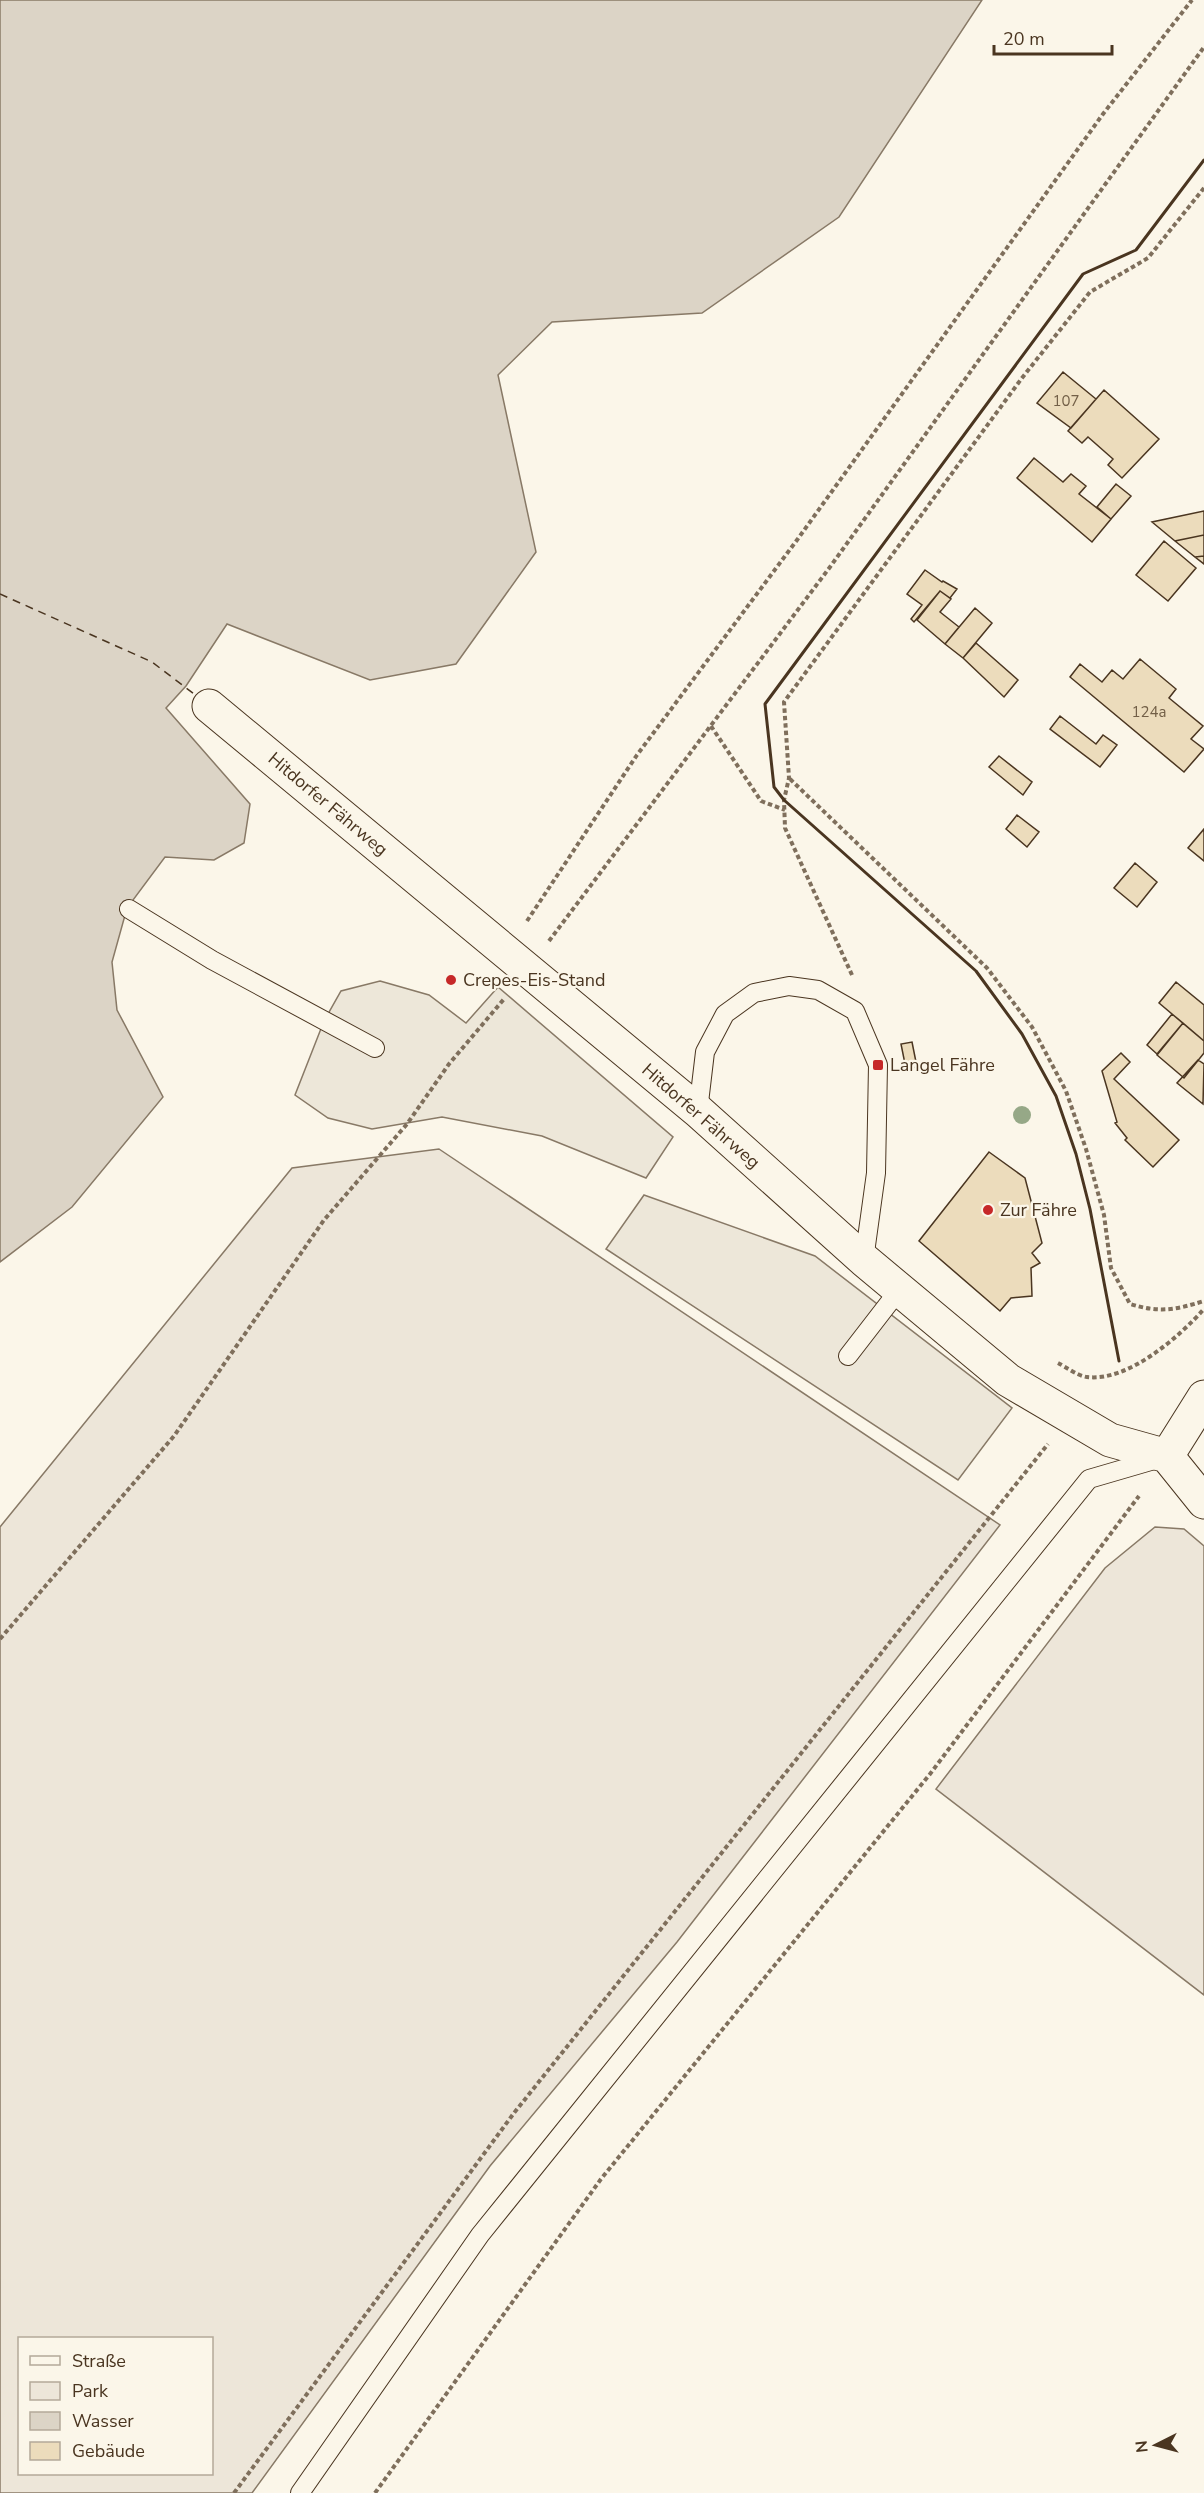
<svg xmlns="http://www.w3.org/2000/svg" width="1204" height="2493" viewBox="0 0 1204 2493" font-family="'Nunito Sans',sans-serif">
	<rect width="100%" height="100%" fill="#fbf6e9"/>
	<path fill="#ede6d9" stroke="#887966" stroke-width="1.5" fill-rule="evenodd" d="M439 1149 1000 1525 677 1942 490 2166 252 2493H0V1527L292 1168ZM20 2338H212V2474H20Z
		M1155 1527 1184 1529 1204 1546V1995L936 1789 1105 1568Z"/>
	<path fill="#ede7d9" stroke="#887966" stroke-width="1.5" d="M380 981 429 995 466 1023 498 987 673 1137 646 1178 542 1136 442 1117 372 1129 328 1118 295 1095 324 1021 341 991Z
		M644 1195 815 1256 1012 1408 958 1480 606 1249Z"/>
	<path fill="#dcd4c6" stroke="#887966" stroke-width="1.5" d="M0 0H982L839 217 702 313 552 322 498 375 536 552 456 664 370 680 227 624 186 686 166 708 250 804 244 843 214 860 165 857 127 908 112 962 117 1010 163 1097 72 1207 0 1262Z"/>
	<g fill="none" stroke-linecap="round" stroke-linejoin="round">
		<path stroke="#4a3520" stroke-width="1.5" stroke-dasharray="8 6" stroke-linecap="butt" d="M0 594 152 662 198 697"/>
	</g>
	<path fill="#ecdcbc" stroke="#4a3520" stroke-width="1.5" d="M1063 372 1096 399 1071 428 1037 403Z
		M1104 390 1159 439 1122 478 1108 465 1113 459 1088 437 1082 443 1068 431Z
		M1034 458 1063 482 1071 474 1086 486 1079 494 1111 519 1092 542 1017 478Z
		M1116 484 1131 496 1111 519 1097 507Z
		M1204 511V535L1175 541 1152 522Z
		M1204 535V556L1195 557 1175 541Z
		M1164 541 1196 568 1168 601 1136 575Z
		M1204 556V564L1195 557Z
		M925 570 942 582 943 581 957 589 950 598 940 591 914 622 911 619 922 605 907 594Z
		M940 591 951 599 940 612 959 627 945 644 917 620Z
		M975 608 992 623 963 658 945 644Z
		M976 643 1018 680 1004 697 963 658Z
		M1140 659 1176 689 1169 698 1203 726 1191 739 1204 749 1184 772 1070 677 1080 664 1102 682 1112 670 1123 679Z
		M1060 716 1096 744 1103 735 1117 745 1100 767 1050 729Z
		M999 756 1032 782 1023 795 989 767Z
		M1017 815 1039 832 1027 847 1006 829Z
		M1204 829V861L1188 848Z
		M1135 863 1157 882 1137 907 1114 888Z
		M1176 982 1204 1005V1041L1159 1003Z
		M1172 1014 1183 1023 1157 1054 1147 1045Z
		M1183 1023 1204 1041V1053L1184 1078 1157 1055Z
		M912 1042 917 1067 906 1069 901 1044Z
		M1121 1053 1130 1062 1114 1079 1179 1140 1153 1167 1125 1140 1127 1138 1115 1123 1117 1122 1102 1071Z
		M1198 1060 1204 1064 1203 1104 1177 1083Z
		M989 1152 1025 1178 1042 1243 1032 1253 1040 1263 1031 1268 1032 1296 1011 1298 1000 1311 919 1241Z"/>
	<g fill="none" stroke-linecap="round" stroke-linejoin="round">
		<defs>
			<path id="lane" d="M129 909 212 960 375 1048
				M698 1111 705 1052 725 1014 754 993 789 986 818 990 855 1011 878 1065 876 1173 864 1260
				M848 1356 899 1290
				M300 2493 480 2235 1089 1479 1161 1458"/>
			<path id="street" d="M1167 1456 1204 1397"/>
			<path id="secondary" d="M209 706 698 1111 864 1260 1008 1380 1110 1440 1167 1456 1204 1502"/>
		</defs>
		<use href="#lane" stroke="#4a3520" stroke-width="20"/>
		<use href="#street" stroke="#4a3520" stroke-width="35"/>
		<use href="#secondary" stroke="#4a3520" stroke-width="35"/>
		<path stroke="#7f6f5c" stroke-width="4" stroke-dasharray="4.5 3" stroke-linecap="butt" d="M711 726 761 801 785 810
			M790 779 987 968 1032 1027 1066 1091 1086 1149 1104 1215 1111 1268 1130 1304C1160 1313 1175 1310 1204 1301
			M527 921 637 755 797 540 1103 114 1192 0
			M549 941 830 567 1204 47
			M852 975 785 828 784 800 789 778 784 702 1022 378 1090 292 1148 258 1204 188
			M1058 1363C1066 1367 1078 1376 1087 1377 1128 1382 1179 1337 1204 1309
			M0 1639 174 1436 324 1220 407 1124 449 1064 504 999
			M234 2493 514 2113 1048 1444
			M375 2493 601 2179 930 1774 1139 1496"/>
		<use href="#lane" stroke="#fbf6e9" stroke-width="18"/>
		<use href="#street" stroke="#fbf6e9" stroke-width="33"/>
		<use href="#secondary" stroke="#fbf6e9" stroke-width="33"/>
		<path stroke="#4a3520" stroke-width="3" d="M1119 1361 1090 1209 1076 1154 1056 1096 1022 1034 976 971 784 800 774 787 765 704 1083 274 1136 250 1204 160"/>
	</g>
	<circle fill="#96a887" cx="1022" cy="1115" r="9"/>
	<g fill="#c62828" stroke="#fbf6e9" stroke-width="2">
		<circle cx="451" cy="980" r="6"/>
		<rect x="872" y="1059" width="12" height="12" rx="3"/>
		<circle cx="988" cy="1210" r="6"/>
	</g>
	<g text-anchor="middle" dominant-baseline="central" stroke-width="4.5" stroke-linejoin="round" paint-order="stroke">
		<g font-size="15" fill="#725f47">
			<text x="1066" y="401">107</text>
			<text x="1149" y="712">124a</text>
		</g>
		<g font-size="18" fill="#4a3520" stroke="#fbf6e9">
			<text transform="translate(328 804) rotate(40)">Hitdorfer Fährweg</text>
			<text transform="translate(701 1116) rotate(41)">Hitdorfer Fährweg</text>
		</g>
		<g font-size="18" fill="#4a3520" stroke="#fbf6e9" text-anchor="start">
			<text x="463" y="980">Crepes-Eis-Stand</text>
			<text x="890" y="1065">Langel Fähre</text>
			<text x="1000" y="1210">Zur Fähre</text>
		</g>
	</g>
	<rect x="18" y="2337" width="195" height="138" fill="#fbf6e9" stroke="#b4a999" stroke-width="1.5"/>
	<rect x="30" y="2356" width="30" height="9" fill="#fbf6e9" stroke="#b4a999" stroke-width="1.5"/>
	<text x="72" y="2367" font-size="18" fill="#4a3520">Straße</text>
	<rect x="30" y="2382" width="30" height="18" fill="#ede6d9" stroke="#b4a999" stroke-width="1.5"/>
	<text x="72" y="2397" font-size="18" fill="#4a3520">Park</text>
	<rect x="30" y="2412" width="30" height="18" fill="#dcd4c6" stroke="#b4a999" stroke-width="1.5"/>
	<text x="72" y="2427" font-size="18" fill="#4a3520">Wasser</text>
	<rect x="30" y="2442" width="30" height="18" fill="#ecdcbc" stroke="#b4a999" stroke-width="1.5"/>
	<text x="72" y="2457" font-size="18" fill="#4a3520">Gebäude</text>
	<g transform="translate(1156 2445) rotate(264)" stroke="#fbf6e9" stroke-width="4.5" paint-order="stroke">
	<path d="M0-4.5L10 22L0 15L-10 22Z" fill="#4a3520"/>
	<text y="-9" font-size="16" font-weight="bold" text-anchor="middle" fill="#4a3520">N</text>
	</g>
	<path d="M994 45v9h118v-9" fill="none" stroke="#4a3520" stroke-width="3"/>
	<text x="1003" y="45" font-size="18" fill="#4a3520" stroke="#fbf6e9" stroke-width="4.5" paint-order="stroke">20 m</text>
</svg>
